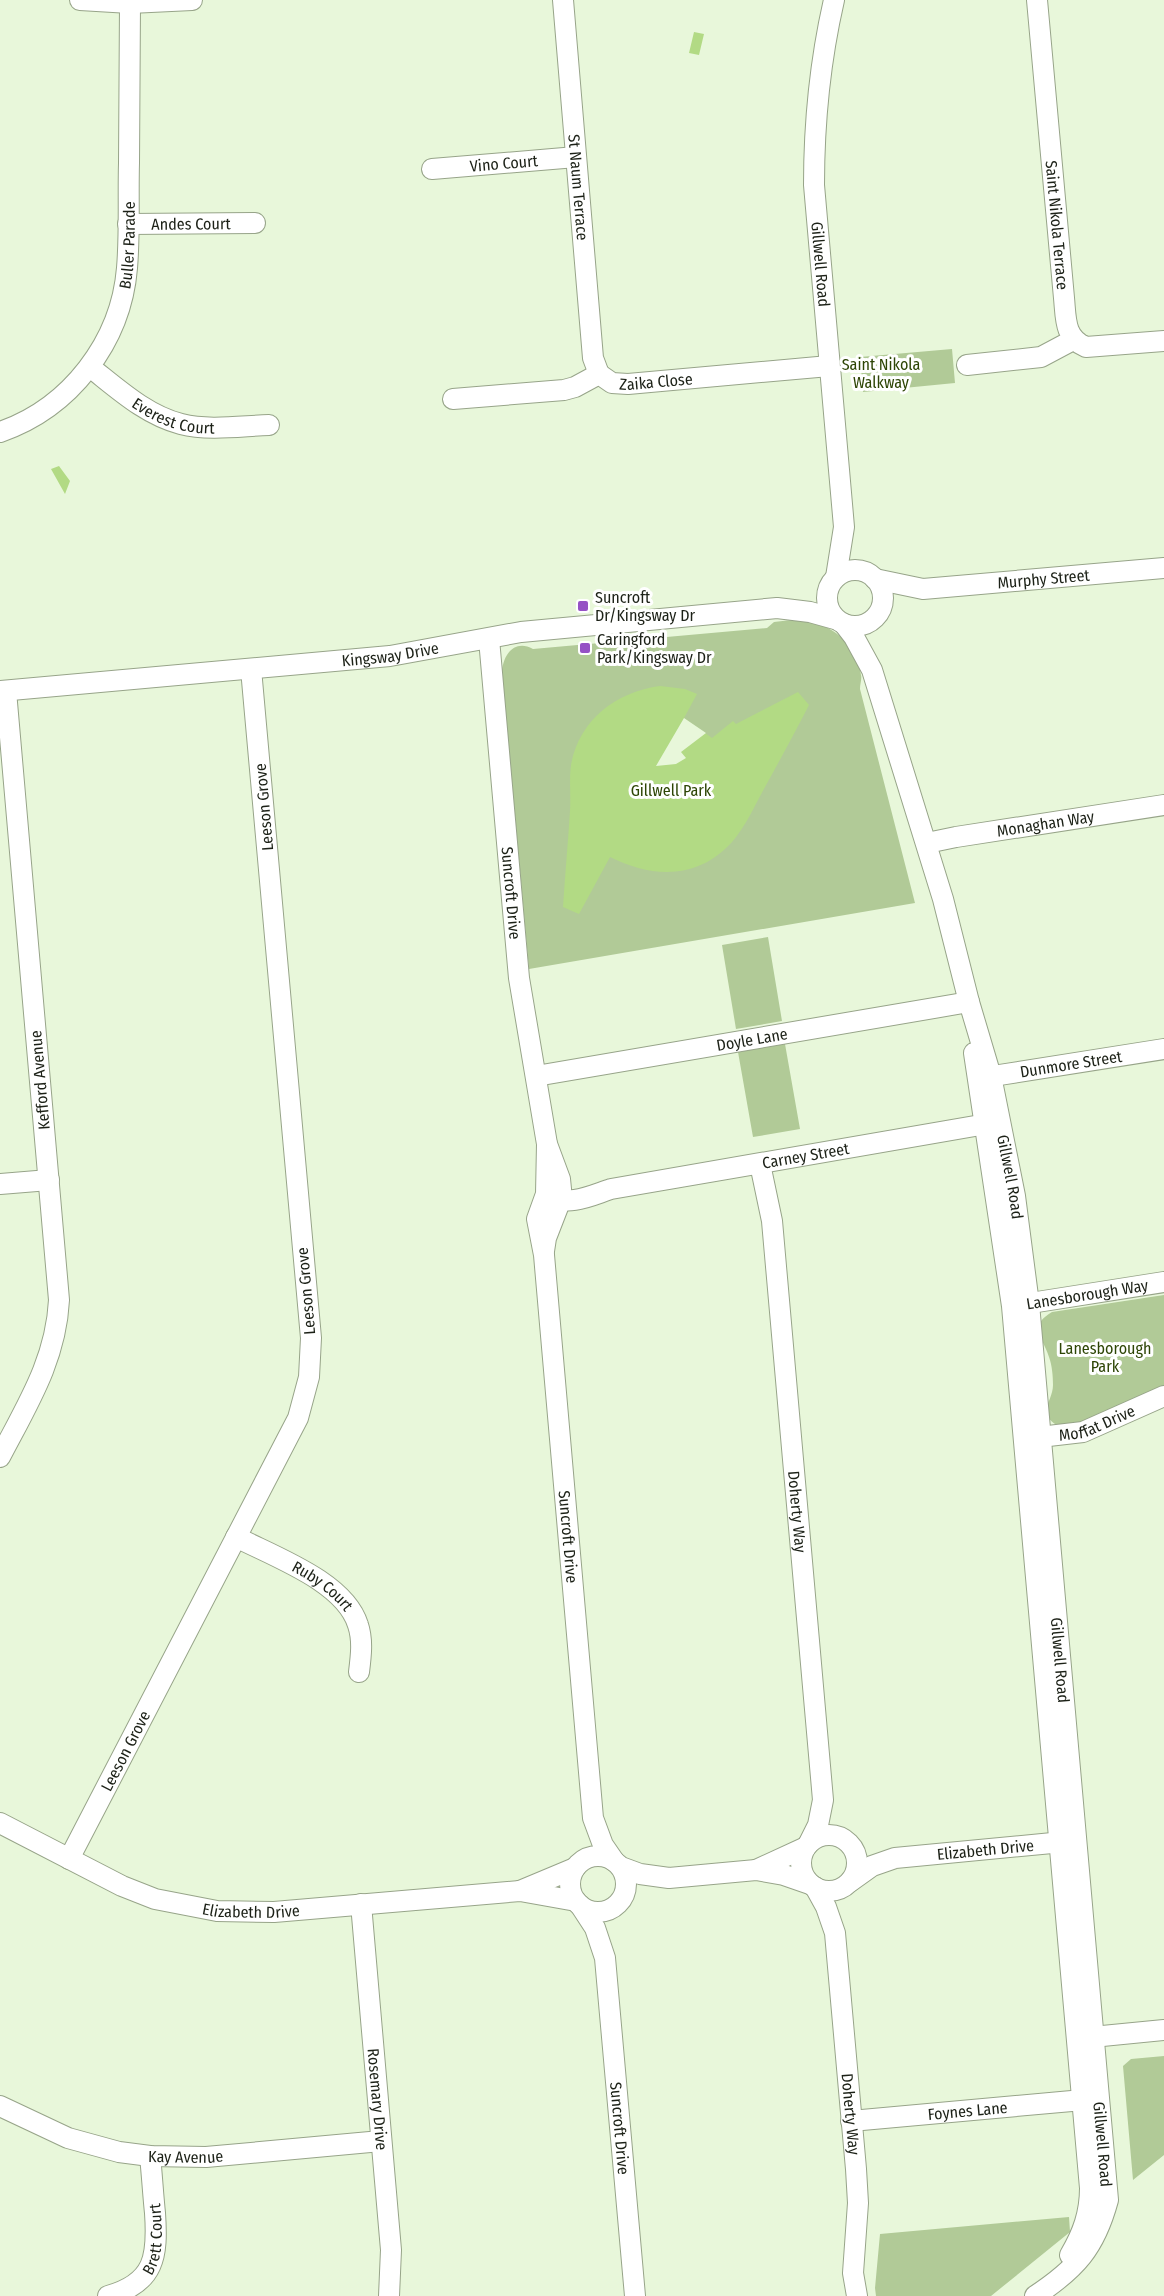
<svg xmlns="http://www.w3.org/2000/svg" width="1164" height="2296" viewBox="0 0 1164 2296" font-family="'Fira Sans Condensed',sans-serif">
	<rect width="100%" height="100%" fill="#e8f7da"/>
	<path fill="#b1ca97" d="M952 349 955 383 863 392 860 357Z
		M800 619C830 623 857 643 861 675 862 679 860 684 860 689L915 903 529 969 502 672C503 654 515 639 533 649L767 628 774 622Z
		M768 937 782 1021 736 1029 722 945Z
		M785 1044 800 1129 753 1137 738 1052Z
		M1164 1295V1387C1141 1398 1091 1428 1068 1428 1057 1428 1050 1421 1045 1413 1047 1404 1053 1394 1053 1385 1053 1376 1052 1365 1049 1357 1043 1337 1027 1327 1052 1312Z
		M1164 2056V2155L1133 2180 1123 2066 1131 2059Z
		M1069 2217 1070 2232 991 2296H876L875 2288 880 2234Z"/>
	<path fill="#b2da84" d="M694 32 704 34 699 55 689 53Z
		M59 466 70 481 65 494 51 469Z
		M660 686 685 689 697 694 684 718 712 738 733 721 736 724 798 692 809 705C795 732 780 760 765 787 755 805 746 826 732 842 698 880 652 878 610 857L579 914 563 907C565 875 568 843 570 811 571 796 569 780 571 765 579 720 616 692 660 686Z"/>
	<path fill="#e8f7da" d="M684 718 706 733 681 752 686 758 676 764 656 766Z"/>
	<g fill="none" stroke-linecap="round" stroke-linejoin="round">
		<defs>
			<g id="minor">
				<path d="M80 0 130 3 192 0"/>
				<path id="s1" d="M563 0 593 358 599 374"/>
				<path id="s2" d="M834 0C820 61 814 122 814 185L844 527 836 577"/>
				<path id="s3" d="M1037 0 1064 298C1066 318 1064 338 1086 347L1164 341"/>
				<path id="s4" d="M432 169 576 157"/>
				<path id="s5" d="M128 224 255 223"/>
				<path d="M967 365 1041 357 1073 340"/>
				<path id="s6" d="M90 367C118 389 146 415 181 424 209 431 240 426 269 425"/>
				<path id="s7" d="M453 399 564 390 575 387 599 374 612 383 628 384 829 366"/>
				<path id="s8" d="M0 432C70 408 121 342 127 268 130 233 128 198 129 163 129 109 130 56 130 3"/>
				<circle cx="855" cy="598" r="28"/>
				<path id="s9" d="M875 579 923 589 1164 568"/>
				<path id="s10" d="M844 624 854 637 872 670 943 899 969 1002 991 1076 1015 1196 1029 1304 1108 2200C1095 2248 1076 2269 1035 2296"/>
				<path id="s11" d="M489 639 519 978 547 1144 560 1179 561 1189 560 1202 546 1238 544 1251"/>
				<path id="s12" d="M0 691 390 656 521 632 777 608 810 612 835 619"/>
				<path id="s13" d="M927 843 956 837 1164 805"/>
				<path d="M974 1053 1012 1306 1090 2188C1090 2213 1083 2233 1070 2255"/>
				<path id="s14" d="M536 1076 969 1002"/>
				<path id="s15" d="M980 1078 1164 1049"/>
				<path id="s16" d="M547 1144 546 1194 537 1219 544 1255 593 1818 603 1845 614 1861"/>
				<path id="s17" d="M760 1164 772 1221 823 1800 818 1825 809 1843"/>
				<path d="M0 1184 49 1180"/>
				<path id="s18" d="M550 1196C569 1207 592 1195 611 1189L998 1122"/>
				<path id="s19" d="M1018 1305 1164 1282"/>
				<path id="s20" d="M1031 1438 1083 1432 1164 1396"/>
				<path d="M0 1457C27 1405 56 1360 59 1300L6 691"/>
				<path id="s21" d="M236 1537C275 1557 345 1582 358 1625 363 1640 361 1656 359 1672"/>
				<path id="s22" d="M0 1823 122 1886 155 1899 217 1911 274 1912 520 1891 576 1901"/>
				<circle cx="829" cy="1863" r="28"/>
				<circle cx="598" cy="1884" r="28"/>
				<path id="s23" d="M69 1859 298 1418 309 1377 311 1338 251 669"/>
				<path d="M621 1867 640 1874 669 1878 756 1870 784 1875 810 1884"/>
				<path d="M756 1870 806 1847"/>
				<path id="s24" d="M851 1881 872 1866 895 1858 1073 1841"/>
				<path id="s25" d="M815 1887 826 1907 835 1933 856 2169 858 2203 853 2273 857 2296"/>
				<path d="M520 1891 575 1868"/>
				<path id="s26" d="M361 1904 391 2250 389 2296"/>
				<path id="s27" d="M580 1905 595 1928 605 1958 635 2296"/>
				<path d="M1082 2038 1164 2030"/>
				<path id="s28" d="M0 2106 68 2138 119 2152 150 2156 206 2157 381 2141"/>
				<path id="s29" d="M851 2121 1083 2100"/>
				<path id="s30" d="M108 2296C155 2283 158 2256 155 2213 153 2194 152 2175 150 2156"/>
			</g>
		</defs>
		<use href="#minor" stroke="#97a489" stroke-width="22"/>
		<use href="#minor" stroke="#fff" stroke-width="20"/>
	</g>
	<g fill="#9551c5" stroke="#fff" stroke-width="2">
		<rect x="577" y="600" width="12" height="12" rx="3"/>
		<rect x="579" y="642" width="12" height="12" rx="3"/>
	</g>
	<g text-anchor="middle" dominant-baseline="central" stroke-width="6" stroke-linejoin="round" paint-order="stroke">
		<g font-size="16" fill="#1c2117" stroke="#fff">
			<text stroke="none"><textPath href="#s4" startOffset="72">Vino Court</textPath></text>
			<text stroke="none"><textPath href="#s1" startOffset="188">St Naum Terrace</textPath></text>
			<text stroke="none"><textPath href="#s5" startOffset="63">Andes Court</textPath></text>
			<text stroke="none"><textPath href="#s3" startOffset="226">Saint Nikola Terrace</textPath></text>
			<text stroke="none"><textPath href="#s8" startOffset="242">Buller Parade</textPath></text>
			<text stroke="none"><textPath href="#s2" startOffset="266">Gillwell Road</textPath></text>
			<text stroke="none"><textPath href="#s7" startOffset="210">Zaika Close</textPath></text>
			<text stroke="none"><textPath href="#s6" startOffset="99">Everest Court</textPath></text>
			<text stroke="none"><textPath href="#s9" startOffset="170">Murphy Street</textPath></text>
			<text stroke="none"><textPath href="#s12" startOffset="392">Kingsway Drive</textPath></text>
			<text transform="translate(264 807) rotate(-95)">Leeson Grove</text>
			<text stroke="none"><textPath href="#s13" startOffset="120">Monaghan Way</textPath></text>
			<text stroke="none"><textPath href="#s11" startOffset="255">Suncroft Drive</textPath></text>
			<text stroke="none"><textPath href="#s14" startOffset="219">Doyle Lane</textPath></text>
			<text stroke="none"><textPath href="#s15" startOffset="92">Dunmore Street</textPath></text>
			<text transform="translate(40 1080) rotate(-95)">Kefford Avenue</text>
			<text stroke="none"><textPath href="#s18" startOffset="261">Carney Street</textPath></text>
			<text stroke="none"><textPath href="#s10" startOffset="580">Gillwell Road</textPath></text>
			<text transform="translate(306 1291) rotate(-95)">Leeson Grove</text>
			<text stroke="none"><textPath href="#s19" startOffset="70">Lanesborough Way</textPath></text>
			<text stroke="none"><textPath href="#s20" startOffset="68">Moffat Drive</textPath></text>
			<text stroke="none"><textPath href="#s17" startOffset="350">Doherty Way</textPath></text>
			<text stroke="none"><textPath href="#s16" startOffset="396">Suncroft Drive</textPath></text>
			<text stroke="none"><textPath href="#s21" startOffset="100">Ruby Court</textPath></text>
			<text stroke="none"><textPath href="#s10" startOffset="1066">Gillwell Road</textPath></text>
			<text stroke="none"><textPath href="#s23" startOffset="122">Leeson Grove</textPath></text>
			<text stroke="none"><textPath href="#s24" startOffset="141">Elizabeth Drive</textPath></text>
			<text stroke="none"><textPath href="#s22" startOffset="270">Elizabeth Drive</textPath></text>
			<text stroke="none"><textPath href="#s26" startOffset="196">Rosemary Drive</textPath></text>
			<text stroke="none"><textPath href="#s29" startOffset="117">Foynes Lane</textPath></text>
			<text stroke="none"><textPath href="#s25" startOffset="232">Doherty Way</textPath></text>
			<text stroke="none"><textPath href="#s27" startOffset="230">Suncroft Drive</textPath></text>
			<text stroke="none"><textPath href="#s10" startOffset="1552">Gillwell Road</textPath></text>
			<text stroke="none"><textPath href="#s28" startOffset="195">Kay Avenue</textPath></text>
			<text stroke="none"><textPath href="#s30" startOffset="81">Brett Court</textPath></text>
		</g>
		<g font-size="16" fill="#2d4505" stroke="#fff">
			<text x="881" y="364">Saint Nikola<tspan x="881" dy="18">Walkway</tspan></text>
			<text x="671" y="790">Gillwell Park</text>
			<text x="1105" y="1348">Lanesborough<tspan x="1105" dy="18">Park</tspan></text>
		</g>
		<g font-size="16" fill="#1c2117" stroke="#fff" text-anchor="start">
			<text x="595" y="597">Suncroft<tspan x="595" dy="18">Dr/Kingsway Dr</tspan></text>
			<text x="597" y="639">Caringford<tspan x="597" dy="18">Park/Kingsway Dr</tspan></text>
		</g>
	</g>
</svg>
